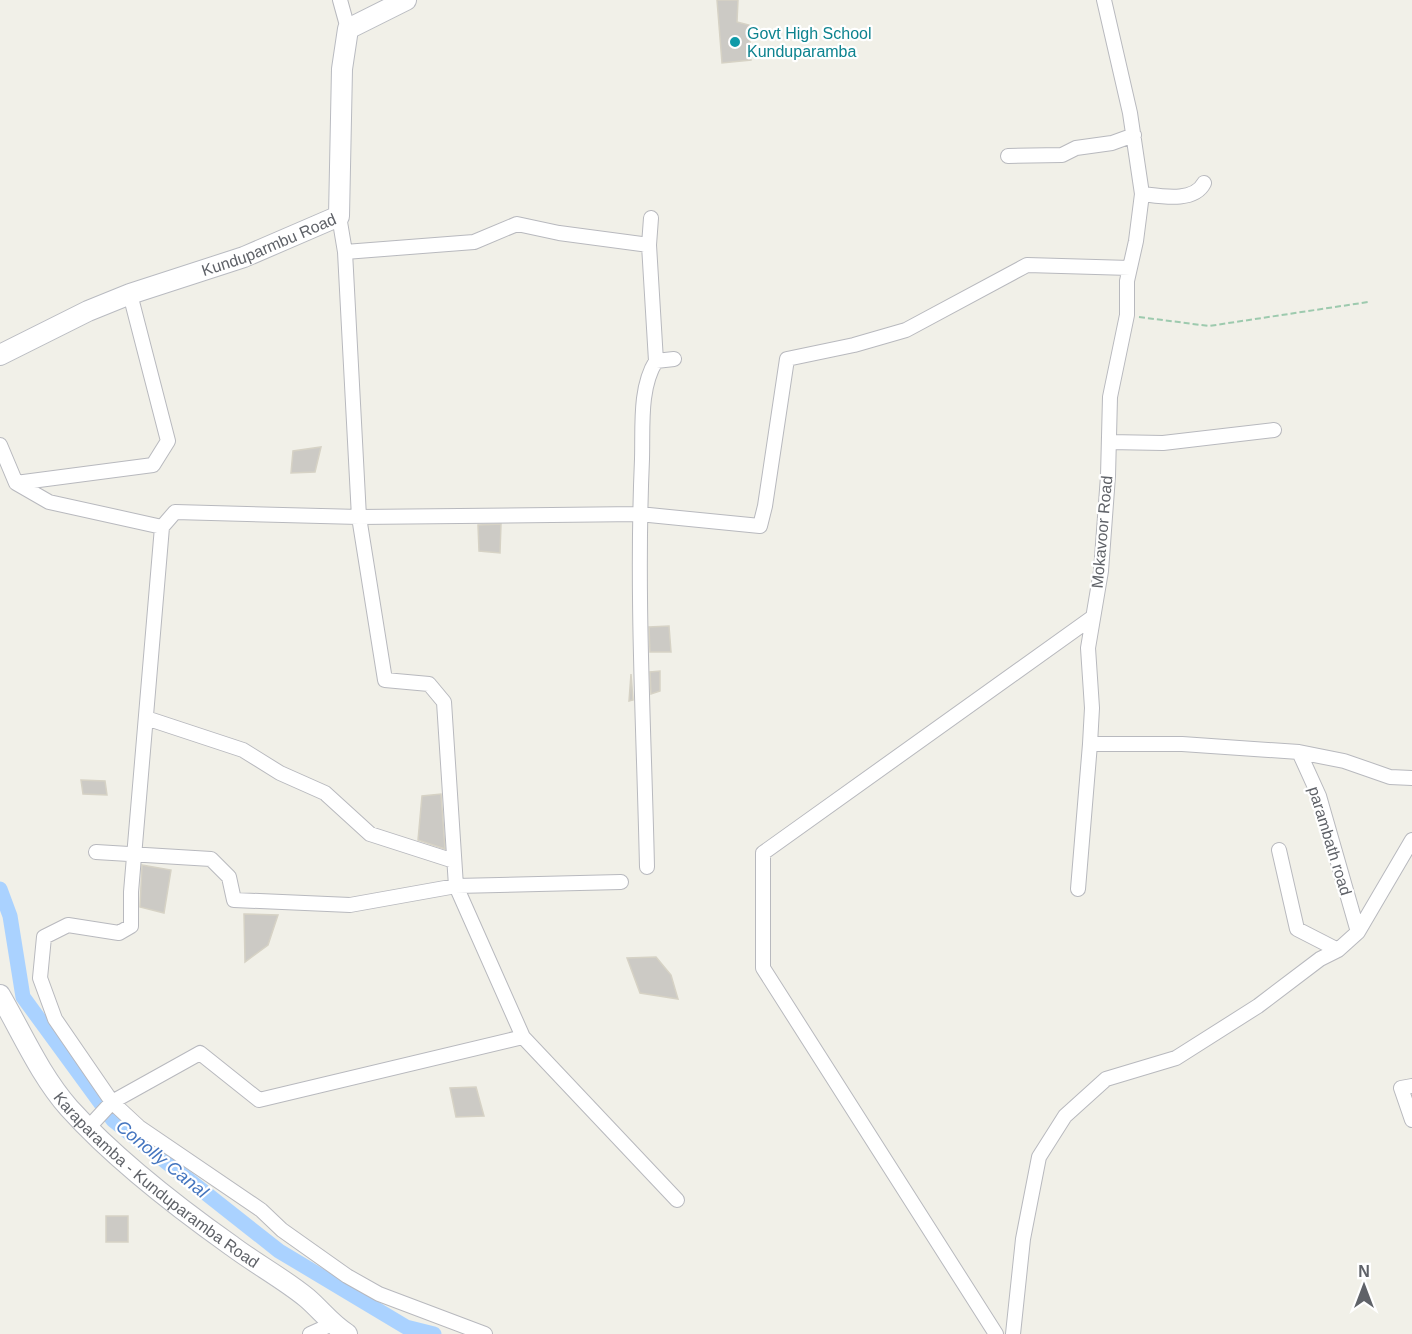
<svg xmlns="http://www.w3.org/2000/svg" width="1412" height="1334" viewBox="0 0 1412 1334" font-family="Helvetica,sans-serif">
	<rect width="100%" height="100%" fill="#f1f0e8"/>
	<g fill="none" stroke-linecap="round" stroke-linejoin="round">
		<path stroke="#aad2ff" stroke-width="15" d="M0 889 10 916 23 997 113 1120 279 1251 406 1327 434 1334"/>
	</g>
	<path fill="#cccac5" stroke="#d6d2c5" stroke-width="1.5" d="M717 0H738L737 22 749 25 751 60 722 63Z
		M321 447 315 472 291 473 293 451Z
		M501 524 500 553 479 551 478 525Z
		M669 626 671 652H650L649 627Z
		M660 671V691L651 694 650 672Z
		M631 674 633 700 629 701Z
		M81 780 105 781 107 795 83 794Z
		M441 794 445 849 418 840 422 796Z
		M142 865 171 870 164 913 140 907Z
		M244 914 278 915 268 945 245 962Z
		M656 957 671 975 678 999 640 993 627 958Z
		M476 1087 484 1116 456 1117 450 1088Z
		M106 1216H128V1242H106Z"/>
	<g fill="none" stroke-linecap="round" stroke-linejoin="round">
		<defs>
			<path id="minor" d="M340 0 348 29
				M1104 0 1130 113 1142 194 1136 241 1127 281V315L1110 397 1108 476 1101 571 1088 648 1092 708 1090 744H1182L1299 752 1344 761 1390 777 1412 778
				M1008 156 1062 155 1076 148 1112 143 1134 135
				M1142 194C1160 196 1194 203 1204 183
				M339 216 345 252 359 517 385 680 429 684 444 702 456 886 523 1037
				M651 218 649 245 656 361
				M345 252 474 242 517 224 559 233 649 245
				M1109 442 1163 443 1274 430
				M0 445 16 483 49 502 162 527
				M16 483 153 465 168 441 130 294
				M146 718 243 750 280 773 325 793 370 834 454 861
				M1299 752 1319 796 1358 932
				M1279 850 1297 929 1338 950
				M96 852 211 859 229 877 234 900 350 905 456 886 621 882
				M647 867C644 731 636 595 642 459 643 428 639 388 656 361L674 359
				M1078 889 1090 744
				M1412 1086 1401 1088 1412 1120
				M89 1127 112 1102 200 1053 259 1100 523 1037 677 1200
				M310 1334 332 1324
				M485 1334 379 1294 347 1276 282 1230 261 1210 139 1127 112 1102 55 1019 40 978 44 937 68 925 119 933 131 926V892L162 527 175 512 359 517 639 514 760 526 765 506 787 359 854 345 906 330 1027 265 1130 268
				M996 1334 763 968V853L1093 617
				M1013 1334 1023 1239 1039 1157 1065 1116 1106 1079 1176 1058 1258 1006 1320 959 1338 950 1358 932 1412 840"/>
			<g id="secondary">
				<path id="s1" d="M0 355 88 311 130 294 244 257 339 216 342 69 348 29 406 0"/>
				<path id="s2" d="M0 995C22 1033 40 1075 69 1108 114 1158 177 1207 232 1246 256 1264 284 1279 307 1298 321 1310 331 1324 347 1334"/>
			</g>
		</defs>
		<use href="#minor" stroke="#b8b9be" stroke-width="16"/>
		<use href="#secondary" stroke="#b9bbc1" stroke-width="22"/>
		<path stroke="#9dcaae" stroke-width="2" stroke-dasharray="6 3" stroke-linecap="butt" d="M1139 317 1209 326 1368 302"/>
		<use href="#minor" stroke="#fff" stroke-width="14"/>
		<use href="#secondary" stroke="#fff" stroke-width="20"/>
	</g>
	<circle fill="#0f9aa8" stroke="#fff" stroke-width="2" cx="735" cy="42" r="6"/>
	<g text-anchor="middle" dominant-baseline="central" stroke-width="4.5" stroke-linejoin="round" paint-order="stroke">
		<g font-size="16" fill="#0d838f" stroke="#fff" text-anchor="start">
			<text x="747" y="33">Govt High School<tspan x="747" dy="18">Kunduparamba</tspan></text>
		</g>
		<g font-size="16" fill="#5f6268" stroke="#fff">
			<text stroke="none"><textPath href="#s1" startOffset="291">Kunduparmbu Road</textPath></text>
			<text transform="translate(1102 532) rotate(-85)">Mokavoor Road</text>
			<text transform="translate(1330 841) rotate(73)">parambath road</text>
			<text stroke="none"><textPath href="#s2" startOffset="246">Karaparamba - Kunduparamba Road</textPath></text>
		</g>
		<g font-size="18" font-style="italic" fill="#4475bf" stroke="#fff">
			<text transform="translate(162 1159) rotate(39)">Conolly Canal</text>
		</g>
	</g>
	<g transform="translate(1364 1286)" stroke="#ffffff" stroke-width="4.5" paint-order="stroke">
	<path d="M0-4.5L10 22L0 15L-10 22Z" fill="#5f6268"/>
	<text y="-9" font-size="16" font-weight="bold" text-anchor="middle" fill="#5f6268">N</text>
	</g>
</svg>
